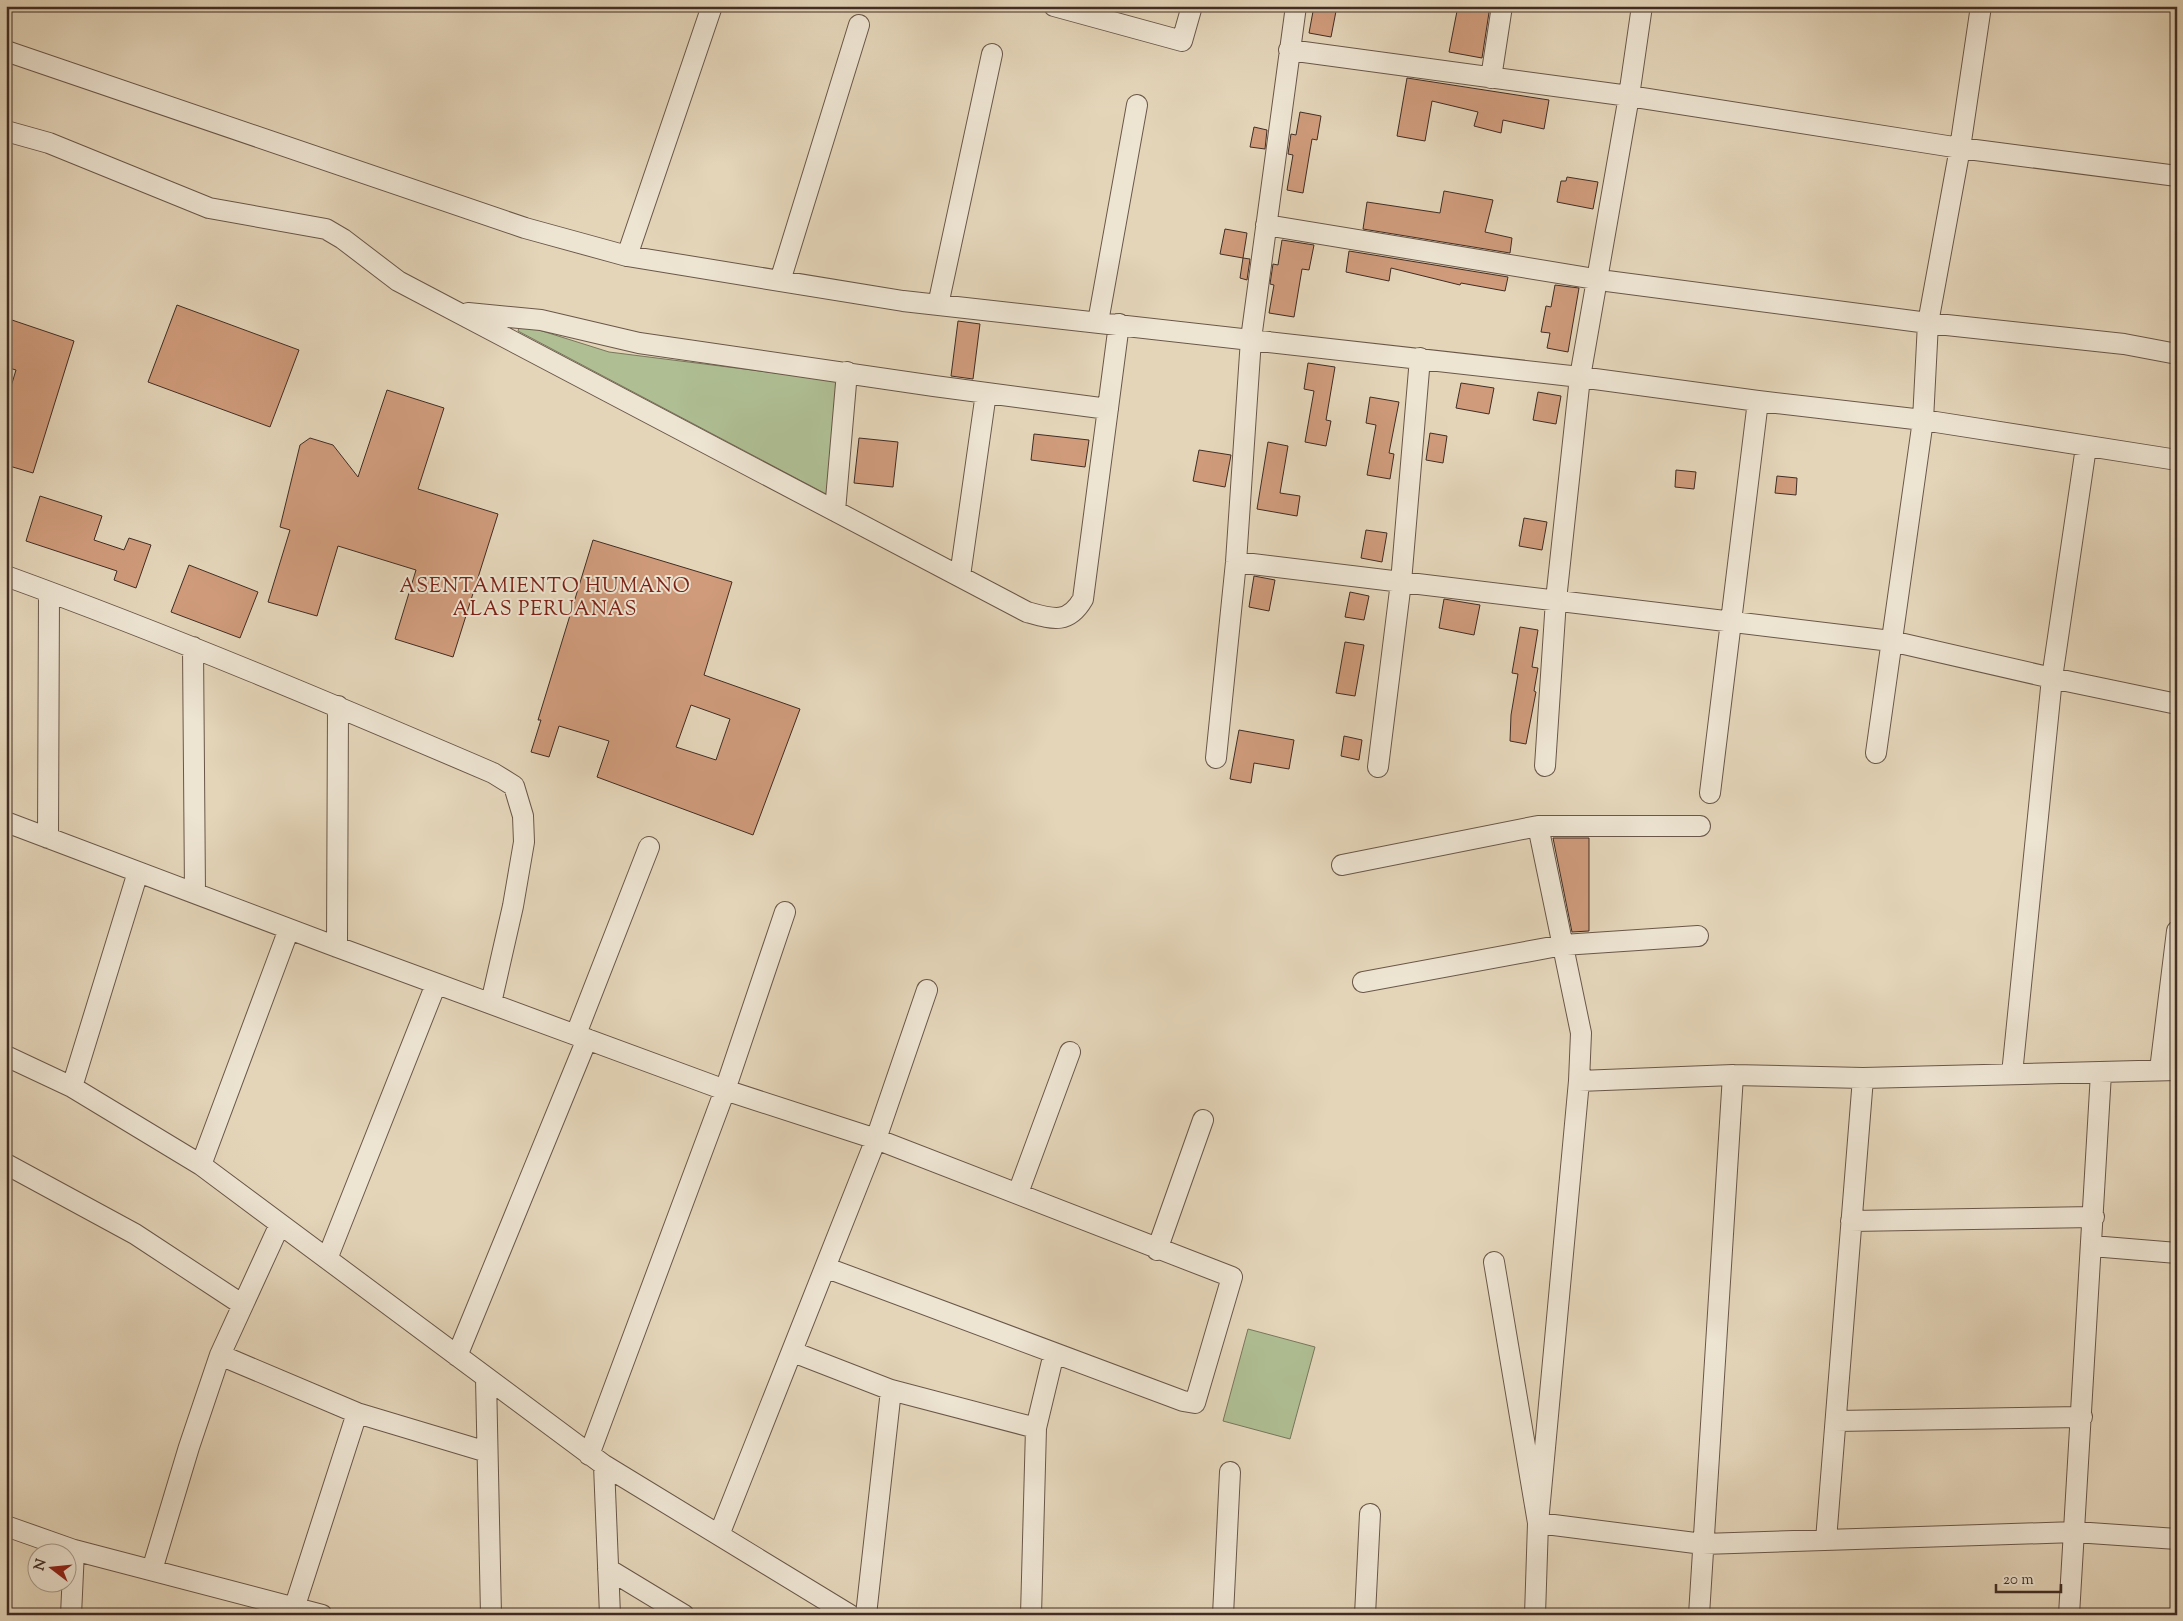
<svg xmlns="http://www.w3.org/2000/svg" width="2183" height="1621" viewBox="0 0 2183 1621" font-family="'Sorts Mill Goudy',serif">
	<rect width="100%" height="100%" fill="#e4d5b9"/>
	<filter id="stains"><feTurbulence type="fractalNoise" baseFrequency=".004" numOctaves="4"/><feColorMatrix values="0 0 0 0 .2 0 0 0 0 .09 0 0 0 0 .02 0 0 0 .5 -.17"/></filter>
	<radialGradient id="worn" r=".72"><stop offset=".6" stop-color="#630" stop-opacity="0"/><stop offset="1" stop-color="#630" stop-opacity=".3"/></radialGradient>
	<path fill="#afbe93" stroke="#78765c" d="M520 324 609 352 839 381 828 495 518 331Z
		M1248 1329 1315 1347 1290 1439 1223 1421Z"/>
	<path fill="#cf9b7b" stroke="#412d24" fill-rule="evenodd" d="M1314 6H1337L1331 37 1309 33Z
		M1458 6H1490L1482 58 1449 52Z
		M1407 78 1549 100 1544 129 1503 120 1501 133 1474 126 1478 112 1432 101 1425 141 1397 136Z
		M1300 112 1321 116 1317 140 1312 139 1303 193 1287 190 1293 155 1288 154 1291 134 1296 135Z
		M1254 127 1267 130 1265 149 1250 147Z
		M1567 177 1598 182 1593 209 1557 202 1561 181H1566Z
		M1444 191 1493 200 1485 232 1512 238 1510 253 1363 229 1367 202 1440 213Z
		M1225 229 1247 233 1243 258 1220 254Z
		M1282 240 1314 245 1309 270 1302 269 1294 317 1269 313 1274 285 1270 284 1273 264 1278 265Z
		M1349 251 1508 277 1505 291 1461 283 1460 285 1391 268 1389 281 1346 272Z
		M1243 258 1250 259 1247 280 1240 278Z
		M1555 285 1579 288 1568 352 1547 348 1550 333 1541 332 1546 306 1551 307Z
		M177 305 299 350 270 427 148 382Z
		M6 318 74 341 33 473 6 465V403L16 370 6 367Z
		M958 321 980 324 973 379 951 376Z
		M1308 363 1335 367 1326 420 1331 421 1326 446 1305 442 1314 391 1304 389Z
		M1461 383 1494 388 1489 414 1456 408Z
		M387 390 444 408 418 489 498 514 453 657 395 639 416 570 338 546 317 616 268 602 290 530 280 527 300 445 310 438 333 445 358 477Z
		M1538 392 1561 396 1556 424 1533 420Z
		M1370 397 1399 402 1389 453 1394 454 1390 479 1367 475 1376 425 1366 423Z
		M1430 433 1447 436 1443 463 1426 460Z
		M1034 434 1089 440 1085 467 1031 460Z
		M859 438 898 442 893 487 854 483Z
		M1268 442 1288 446 1280 493 1300 496 1297 516 1257 509Z
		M1199 450 1231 455 1225 487 1193 481Z
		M1676 470 1696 472 1694 489 1675 487Z
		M1777 476 1797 478 1796 495 1775 493Z
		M40 496 102 516 94 540 124 550 129 538 151 545 136 588 114 580 117 571 26 541Z
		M1524 518 1547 522 1542 550 1519 546Z
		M1366 530 1387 533 1382 562 1361 558Z
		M593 540 732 582 704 675 800 709 753 835 597 777 609 741 559 726 549 757 531 752 541 720H538ZM691 705 730 719 716 760 676 747Z
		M189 565 258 592 240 638 171 612Z
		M1254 576 1275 580 1269 611 1249 607Z
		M1350 592 1369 596 1364 620 1345 617Z
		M1444 599 1480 605 1474 635 1439 628Z
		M1520 627 1538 630 1532 667 1538 668 1534 691 1536 692 1526 744 1510 741 1511 715 1518 674 1512 673Z
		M1345 642 1364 645 1355 696 1336 693Z
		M1239 730 1294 740 1289 769 1254 763 1251 783 1230 779Z
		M1344 736 1362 740 1359 760 1341 756Z
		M1553 838H1589V931L1572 932Z"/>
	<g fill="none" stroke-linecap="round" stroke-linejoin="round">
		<defs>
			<path id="minor" d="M1054 6 1182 41 1192 6
				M1289 50 1629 96 1960 148 2177 176
				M6 51 525 228 627 256 903 301 1580 377 1758 401 1923 420 2177 460
				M1491 78 1502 6
				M6 131 49 143 209 208 326 229 343 239 398 281 1027 612C1052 619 1068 625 1083 599L1119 324
				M1266 225 1607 281 1928 323 2124 344 2177 354
				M627 256 712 6
				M780 281 859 25
				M938 305 992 54
				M468 313 541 320 639 343 934 386 1108 409
				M1098 322 1137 105
				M835 511 847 372
				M1236 562 1891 641 2052 678 2177 704
				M6 576C171 636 332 704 493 773L514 786 523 816 524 842 513 906 491 1003
				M960 576 986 393
				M193 647 195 893
				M1876 753 1923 420 1928 323 1960 148 1981 6
				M1216 758 1236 562 1251 339 1296 6
				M1545 766 1556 600 1580 377 1629 96 1642 6
				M1378 767 1401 582 1420 358
				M1710 793 1758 401
				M6 822 337 947 725 1090 876 1139 1232 1277 1195 1403 1183 1401 827 1268
				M48 838 49 592
				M1342 865 1538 826H1700
				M337 947 338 706
				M1363 982 1563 945 1698 936
				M576 1034 649 847
				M6 1056 72 1087 201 1165 604 1465 850 1615
				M2160 1070 2177 931
				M2012 1074 2052 678 2086 447
				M1579 1081 1733 1075 1863 1078 2177 1070
				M72 1087 138 872
				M6 1164 135 1234 243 1305
				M201 1165 289 929
				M1018 1193 1070 1052
				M1851 1221 2094 1217
				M2092 1246 2177 1253
				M1157 1250 1203 1120
				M327 1259 436 984
				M1494 1262 1538 1523 1703 1544 2075 1532 2177 1539
				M793 1352 891 1390 1036 1428
				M220 1355 357 1413 487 1452
				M457 1356 587 1039
				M486 1378 491 1615
				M1836 1421 2082 1417
				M589 1455 725 1090 785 912
				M604 1465 610 1615
				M6 1526 74 1550 322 1615
				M719 1535 876 1139 927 990
				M1826 1540 1863 1078
				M608 1569 684 1615
				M152 1570 189 1447 220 1355 280 1224
				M71 1615 74 1550
				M292 1615 357 1413
				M866 1615 891 1390
				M1031 1615 1036 1428 1054 1353
				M1223 1615 1230 1472
				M1365 1615 1370 1514
				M1535 1615 1538 1523 1579 1081 1581 1033 1538 826
				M1699 1615 1733 1075
				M2069 1615 2101 1073"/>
		</defs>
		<use href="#minor" stroke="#6a5749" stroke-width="22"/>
		<use href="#minor" stroke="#ede4d2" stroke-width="20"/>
	</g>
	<g text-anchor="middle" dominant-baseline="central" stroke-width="4" stroke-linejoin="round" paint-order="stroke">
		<g font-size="20" letter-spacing="1" fill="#7a1f14" stroke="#ede4d2">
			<text x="545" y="587">ASENTAMIENTO HUMANO<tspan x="545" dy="23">ALAS PERUANAS</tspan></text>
		</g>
	</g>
	<rect width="2183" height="1621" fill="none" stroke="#e4d5b9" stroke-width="25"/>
	<rect x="8" y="8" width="2168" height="1606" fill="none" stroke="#412d24" stroke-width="2.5"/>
	<rect x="12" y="12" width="2158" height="1596" fill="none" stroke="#412d24"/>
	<g transform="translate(52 1568) rotate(286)"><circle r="24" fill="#ede4d2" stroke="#a89b8c"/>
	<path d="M0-4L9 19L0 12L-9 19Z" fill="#8f2418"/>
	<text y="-8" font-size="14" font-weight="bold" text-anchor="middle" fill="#412d24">N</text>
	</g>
	<path d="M1996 1584v8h65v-8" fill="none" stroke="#412d24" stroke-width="2.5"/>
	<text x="2003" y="1584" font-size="15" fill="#412d24" stroke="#ede4d2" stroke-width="4" paint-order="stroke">20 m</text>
	<rect width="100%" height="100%" filter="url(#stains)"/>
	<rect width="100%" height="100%" fill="url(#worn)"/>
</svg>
